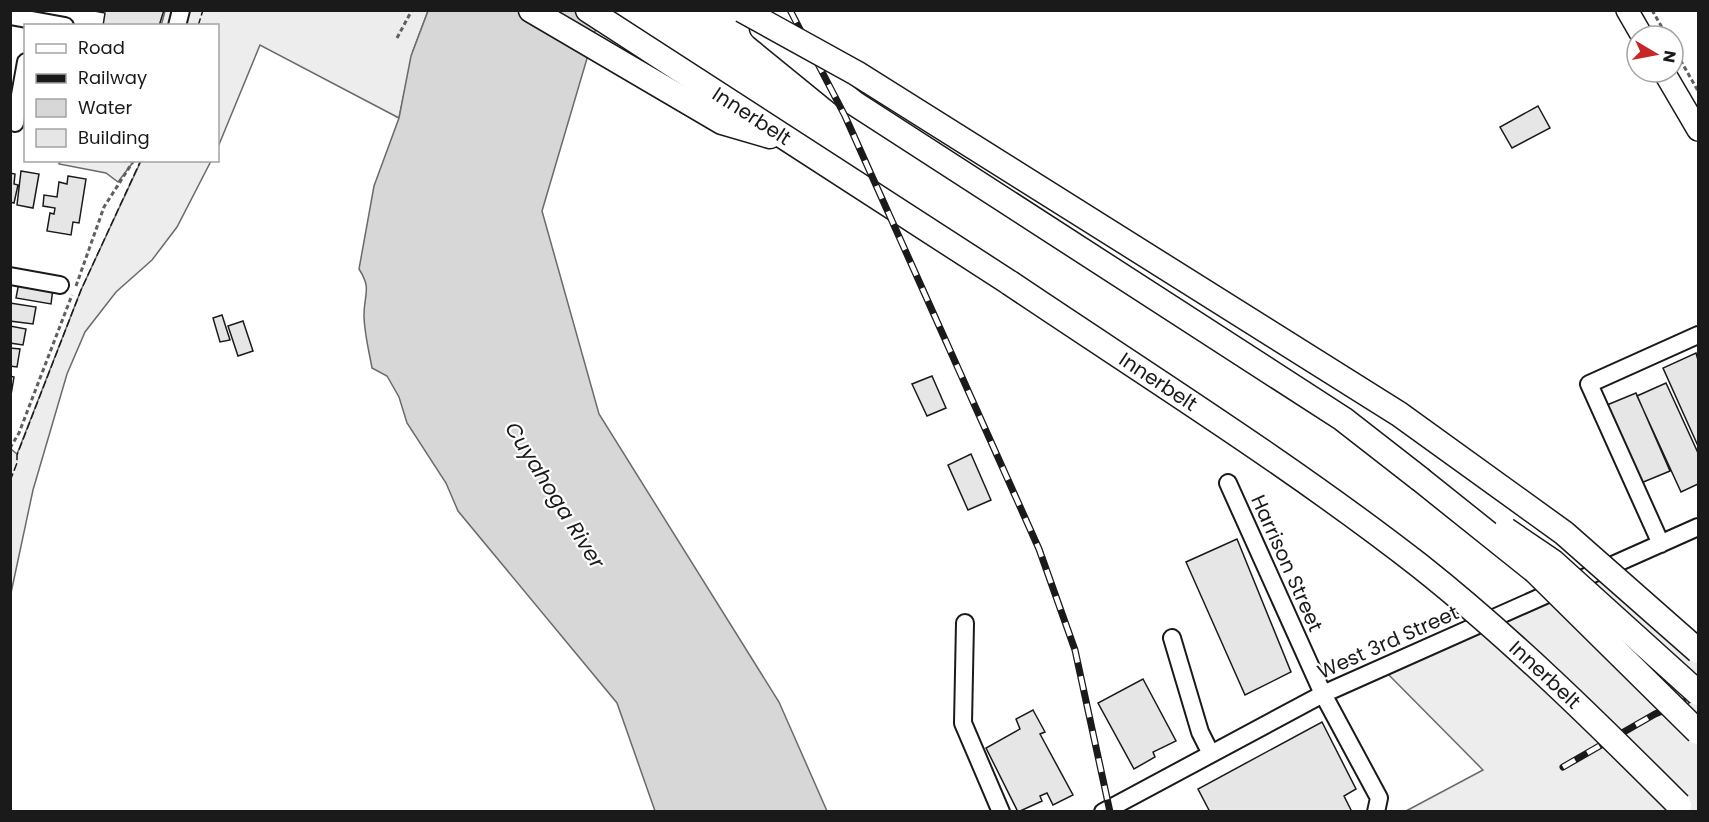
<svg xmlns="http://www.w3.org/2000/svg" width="1709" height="822" viewBox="0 0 1709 822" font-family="Poppins,sans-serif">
	<rect width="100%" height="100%" fill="#fff"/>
	<path fill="#ededed" stroke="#6a6a6a" stroke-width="1.5" d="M165 11H428L413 51 399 118 260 45 218 147V26H161Z
		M60 160H133L134 161 118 182 106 173 59 164Z
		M141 161H211L177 227 152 260 116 292 85 332 67 374 33 490 11 593V449L17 454 81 290Z
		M1604 569 1698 651V811H1406L1483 770 1382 668Z"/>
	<path fill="#d7d7d7" stroke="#6a6a6a" stroke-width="1.5" d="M428 11H601L542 211 599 414 779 702 827 811H655L617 703 458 511 446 483 407 423 399 397 387 376 372 368C369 351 364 332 364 315 364 294 372 289 359 269L374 186 399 118 411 56Z"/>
	<path fill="#e6e6e6" stroke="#1a1a1a" stroke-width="1.5" d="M89 10H164L159 26H103L105 13Z
		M1538 106 1550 128 1512 148 1500 127Z
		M21 171 39 174 33 208 17 205Z
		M10 173 15 174 14 184 18 185 14 203 10 202Z
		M68 176 86 179 79 223 73 222 71 235 47 231 50 213 54 214 55 208 43 206 44 195 57 197 59 182 67 184Z
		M19 282 53 288 51 304 16 298Z
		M10 303 36 307 33 324 10 321Z
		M222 315 230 340 220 342 213 318Z
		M243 321 253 351 238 356 228 326Z
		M10 326 26 329 23 345 10 343Z
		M10 348 20 349 17 367 10 366Z
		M1696 353 1698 360V446L1663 368Z
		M10 376 14 377 10 401Z
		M932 376 946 408 927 416 912 384Z
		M1666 383 1698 453V484L1681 492 1637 396Z
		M1636 393 1670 471 1641 483 1607 405Z
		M971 454 991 500 968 510 948 465Z
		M1237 539 1291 672 1245 695 1186 562Z
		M1143 679 1176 741 1153 752 1155 757 1134 769 1098 703Z
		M1033 710 1045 732 1040 734 1073 795 1053 805 1047 793 1040 796 1042 801 1018 812 986 748 1020 729 1016 719Z
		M1322 722 1356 789 1344 796 1352 812H1210L1198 789Z"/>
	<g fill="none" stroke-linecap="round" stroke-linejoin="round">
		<defs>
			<path id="minor" d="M10 16 65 26
				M177 26 181 10
				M15 123 26 62
				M10 276 60 285
				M1228 483 1323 694 1379 798 1376 812
				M1661 544 1589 384 1698 335
				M965 623 963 723 1001 812
				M1172 638 1200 732 1211 754
				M1103 812 1323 694 1698 527"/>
			<path id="major" d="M1627 10 1642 36
				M1664 72 1698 130"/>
			<g id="highway">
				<path d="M531 10 722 122 770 136"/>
				<path id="s1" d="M588 10 1010 283"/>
				<path d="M762 28 854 103 1343 419 1420 479"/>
			</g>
		</defs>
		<use href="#minor" stroke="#1a1a1a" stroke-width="20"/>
		<use href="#major" stroke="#1a1a1a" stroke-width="24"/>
		<use href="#highway" stroke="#1a1a1a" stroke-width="27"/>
		<path stroke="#5f5f5f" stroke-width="3" stroke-dasharray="4.5 3" stroke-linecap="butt" d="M1652 10 1667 36
			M397 38 412 10
			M1673 47 1698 91
			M76 286 104 207 134 160
			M10 448 19 433 72 295
			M10 467V468"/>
		<use href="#minor" stroke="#fff" stroke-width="16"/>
		<use href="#major" stroke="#fff" stroke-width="21"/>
		<use href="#highway" stroke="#fff" stroke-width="24"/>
		<defs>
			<path id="rail" d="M790 10 845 116 1039 549 1075 650 1110 812
				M1563 767 1655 714 1698 696"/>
		</defs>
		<use href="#rail" stroke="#1a1a1a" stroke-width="7"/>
		<use href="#rail" stroke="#fff" stroke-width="4.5" stroke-dasharray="14" stroke-linecap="butt"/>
		<defs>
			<g id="highway-bridge">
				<path d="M742 10 856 73 1399 414 1564 533 1698 651"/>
				<path id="s2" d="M1010 283C1148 376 1289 464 1420 566 1512 639 1596 722 1679 805"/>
				<path d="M1420 479 1535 571 1698 732"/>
				<path d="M1506 530 1553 562 1698 693"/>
			</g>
		</defs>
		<use href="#highway-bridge" stroke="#1a1a1a" stroke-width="27" stroke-linecap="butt"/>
		<use href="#highway-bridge" stroke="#fff" stroke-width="24"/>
		<path stroke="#1a1a1a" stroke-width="1.5" stroke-dasharray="8 3" stroke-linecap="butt" d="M198 26 203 10
			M10 481 17 463V455L81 290 141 160"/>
	</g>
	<g text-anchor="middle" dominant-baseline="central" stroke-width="4.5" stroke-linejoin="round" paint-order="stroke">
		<g font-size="20" fill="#1a1a1a" stroke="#fff">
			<text stroke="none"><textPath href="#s1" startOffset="195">Innerbelt</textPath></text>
			<text stroke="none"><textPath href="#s2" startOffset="178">Innerbelt</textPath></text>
			<text transform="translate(1287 563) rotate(66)">Harrison Street</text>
			<text transform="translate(1388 642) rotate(-24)">West 3rd Street</text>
			<text stroke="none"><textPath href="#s2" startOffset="664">Innerbelt</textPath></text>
		</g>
		<g font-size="21" font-style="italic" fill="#1a1a1a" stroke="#fff">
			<text transform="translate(555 495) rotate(58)">Cuyahoga River</text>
		</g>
	</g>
	<rect width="1709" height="822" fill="none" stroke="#1a1a1a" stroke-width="24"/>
	<rect x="24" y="24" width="195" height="138" fill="#ffffff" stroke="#a3a3a3" stroke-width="1.5"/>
	<rect x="36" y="44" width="30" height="9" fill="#ffffff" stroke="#a3a3a3" stroke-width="1.5"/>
	<text x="78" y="54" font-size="18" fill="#1a1a1a">Road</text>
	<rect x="36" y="74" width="30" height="9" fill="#1a1a1a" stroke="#a3a3a3" stroke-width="1.5"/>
	<text x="78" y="84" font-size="18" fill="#1a1a1a">Railway</text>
	<rect x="36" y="99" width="30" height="18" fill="#d7d7d7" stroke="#a3a3a3" stroke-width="1.5"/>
	<text x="78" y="114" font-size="18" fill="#1a1a1a">Water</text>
	<rect x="36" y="129" width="30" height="18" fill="#e6e6e6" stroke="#a3a3a3" stroke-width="1.5"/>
	<text x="78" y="144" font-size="18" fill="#1a1a1a">Building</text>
	<g transform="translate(1655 54) rotate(100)"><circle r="28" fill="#ffffff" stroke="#a3a3a3" stroke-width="1.5"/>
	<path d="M0-4.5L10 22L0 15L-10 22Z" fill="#c62828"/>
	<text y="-9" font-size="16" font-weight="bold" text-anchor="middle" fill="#1a1a1a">N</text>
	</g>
</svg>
